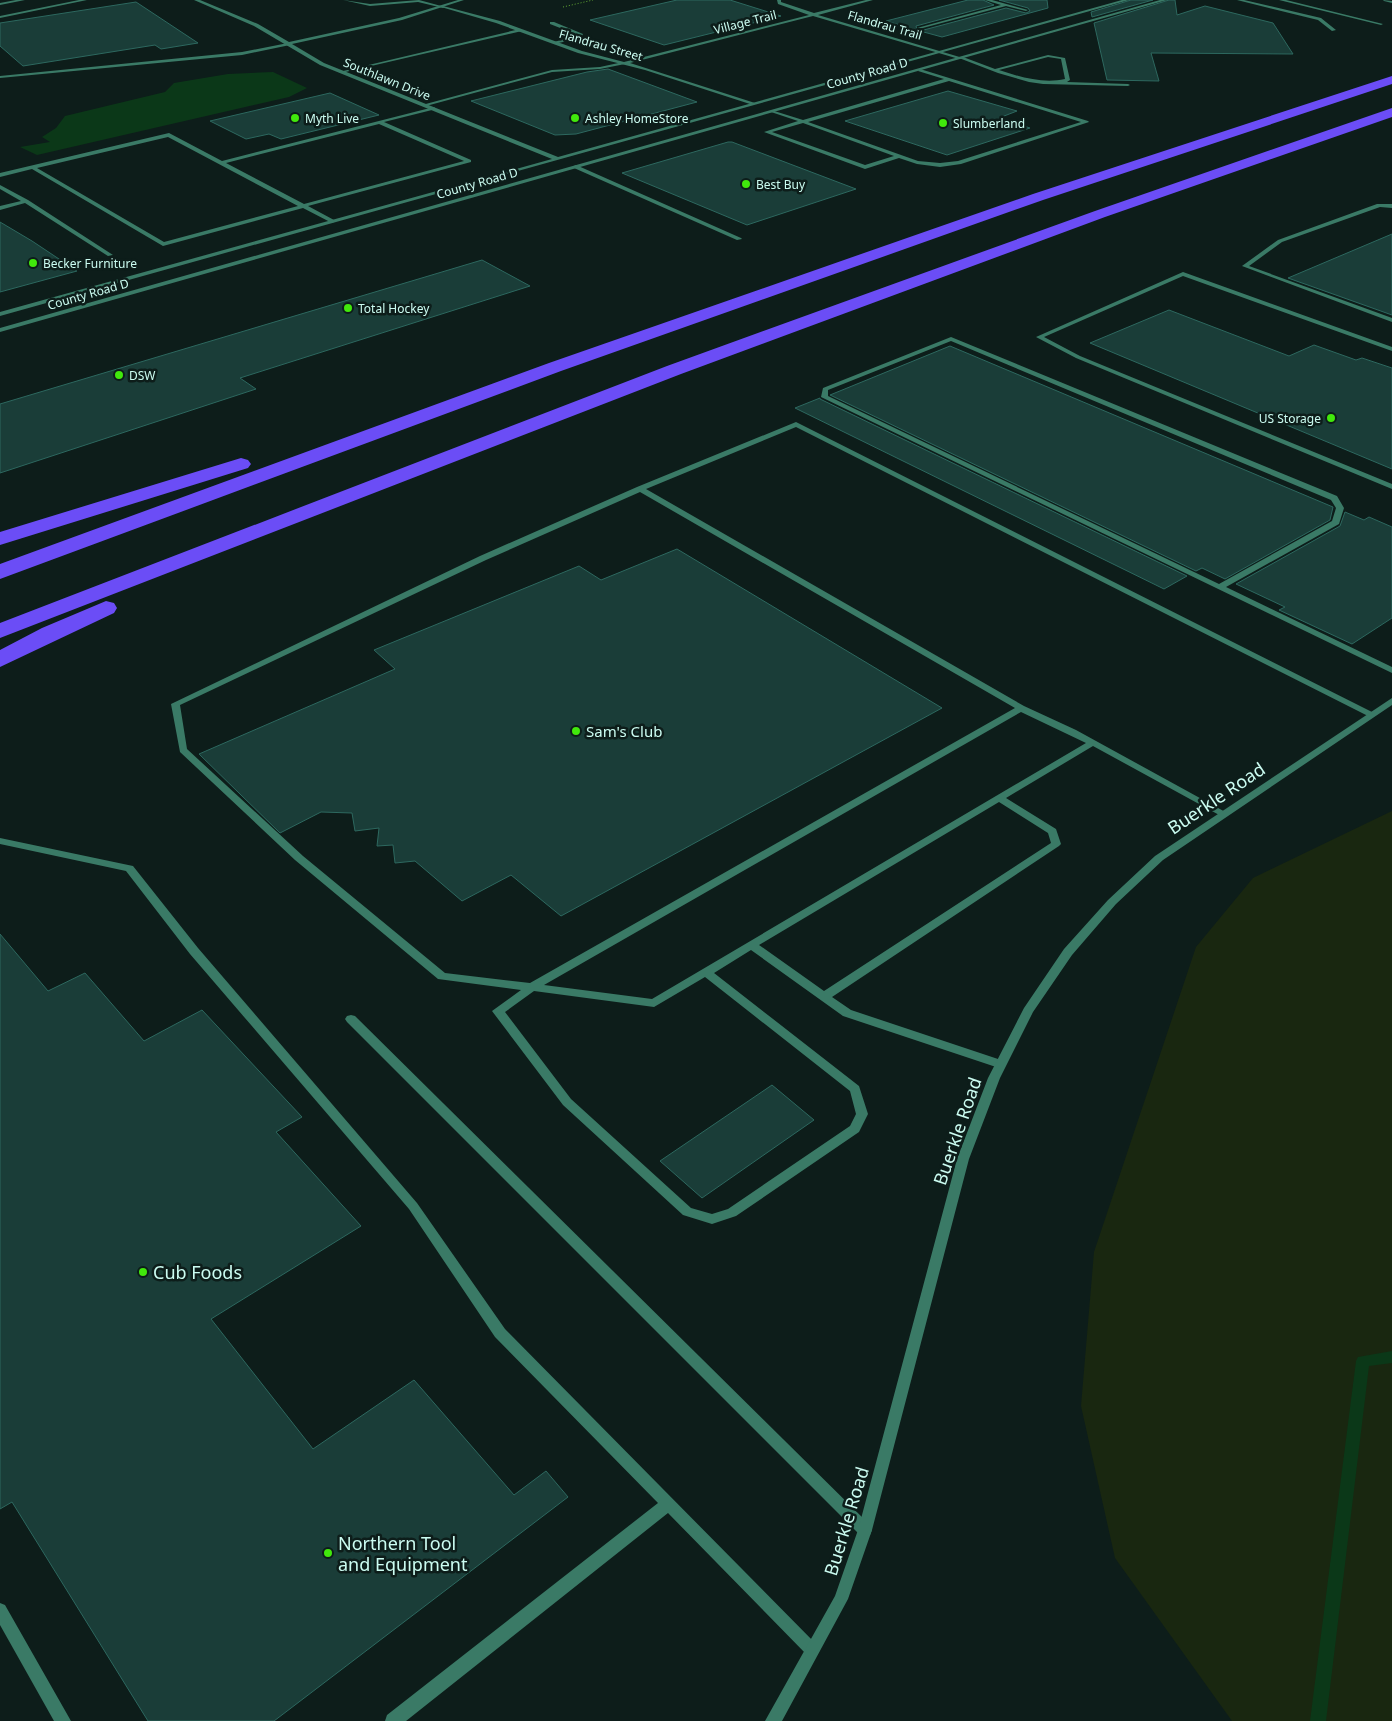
<svg xmlns="http://www.w3.org/2000/svg" width="1392" height="1721" viewBox="0 0 1392 1721" font-family="'Noto Sans',sans-serif">
	<rect width="100%" height="100%" fill="#0d1d1a"/>
	<path fill="#192710" d="M1392 811V1721H1232L1115 1558 1081 1406 1094 1252 1196 947 1253 878Z"/>
	<path fill="#0b3818" d="M273 72 307 88 289 97 37 155 20 147 50 142 42 137 56 128 65 116 165 92 174 83 228 74Z"/>
	<g fill="none" stroke-linecap="round" stroke-linejoin="round">
		<path fill="#0b3818" fill-rule="evenodd" d="M1392 1351V1363L1369 1366 1326 1721H1310L1356 1361 1358 1357Z"/>
	</g>
	<path fill="#1a3d38" stroke="#2d685f" d="M677 0H730L781 16 664 45 590 20Z
		M968 0H983L994 5 916 26 917 30 886 21Z
		M999 0H1047L1048 8 942 37 920 31 1006 8 1026 13 1030 11 1028 8Z
		M1131 0H1153L1092 17 1091 12Z
		M1169 0H1175L1177 15 1205 6 1273 23 1293 54 1151 53 1159 81 1107 80 1094 23Z
		M136 2 198 43 161 49 155 45 23 66 0 46V23Z
		M608 69 697 102 576 134 555 135 471 101 587 72Z
		M948 91 1017 111 999 118 1030 128 947 155 845 121Z
		M330 93 379 115 281 139 269 134 246 139 210 121Z
		M728 142H732L856 189 747 225 622 173Z
		M0 222 32 241 77 271 0 292Z
		M1392 234V315L1288 278Z
		M482 260 530 286 240 378 256 389 0 473V404Z
		M1169 310 1289 356 1314 345 1356 360 1362 358 1392 368V469L1090 343Z
		M950 346 1333 507 1330 520 1225 579 1202 568 1196 571 830 395Z
		M820 398V399L1187 576 1164 589 795 408Z
		M1345 512 1364 520 1369 517 1392 527V618L1352 644 1279 610 1285 607 1236 584 1340 526Z
		M677 549 942 708 561 916 511 875 462 901 415 861 395 863 393 845 377 846 379 828 355 831 352 813 321 812 280 833 199 754 395 669 374 650 579 566 601 580Z
		M0 934 48 991 85 973 144 1041 202 1010 302 1117 276 1132 361 1226 211 1319 313 1449 414 1380 514 1495 546 1471 568 1497 274 1721H148L12 1502 0 1509Z
		M772 1085 814 1120 702 1198 660 1161Z"/>
	<g fill="none" stroke-linecap="round" stroke-linejoin="round">
		<path stroke="#62a933" stroke-width="1" stroke-dasharray="1 2" stroke-linecap="butt" d="M563 7 593 0"/>
		<path fill="#3a7a66" fill-rule="evenodd" d="M16 0H25L0 5V3Z
			M79 0H87L0 18V16Z
			M343 0 370 4 419 0 445 7 443 8 418 2 370 6Z
			M985 0H992L1028 10 1026 11 1006 6 919 29 917 28 1001 5Z
			M1237 0H1244L1321 18 1336 30 1332 31 1318 20Z
			M1279 0H1286L1383 24 1381 25Z
			M1383 0 1392 1V3L1384 1Z
			M550 22H554L583 34 581 38 554 44V42L578 35 550 24Z
			M520 29 522 31 341 73 339 72Z
			M288 43 290 45 242 55 0 78V76L242 52Z
			M1048 55 1065 58 1070 80 1067 82 1128 84 1130 85 1128 86 1043 84 1029 82 998 73 959 58 963 57 995 69ZM1048 57 1061 59 1065 79C1043 84 1020 77 999 70Z
			M623 62 625 64 600 69 552 72 426 106 422 105 552 70 600 67Z
			M920 69 1088 121 1089 122 961 164 940 167 917 164 899 158 865 169 764 132 798 121 771 112V110L803 120 944 79 918 71ZM949 81 1081 122 958 161 940 163 918 161 808 122ZM803 123 894 156 865 165 772 132Z
			M434 107 436 109 384 122 471 160V162L308 206 334 220V222L332 223 303 208 163 246 32 169 0 177V173L169 133 222 161ZM379 124 464 161 304 204 226 163ZM168 137 298 206 164 242 37 168Z
			M576 165 741 238 742 239 737 240 574 168V166Z
			M0 185 28 200 113 255 108 256 25 203 0 210V206L21 201 0 189Z
			M1377 204H1392V208L1380 207 1282 242 1249 266 1392 318V322L1242 266 1278 240Z
			M1183 272 1392 347V351L1183 276 1044 337 1080 356 1392 484V489L1076 358 1036 337Z
			M951 337 1337 496 1344 508 1339 524 1226 587 1392 667V673L821 397 823 388ZM951 341 1331 500 1336 508 1332 521 1219 584 828 396V390Z
			M796 422 1376 714 1371 717 1368 716 796 427 646 489 1024 706 1076 730 1229 814 1224 817 1221 816 1093 746 1006 798 1056 829 1061 844 1059 846 832 997 851 1010 1004 1061 1006 1064 1004 1067H996L843 1016 751 950 714 973 859 1086 868 1114 859 1132 736 1216 712 1224 683 1215 563 1105 492 1011 521 990 438 979 295 860 180 752 171 704 480 556 637 487ZM640 492 1015 708 530 983 445 973 303 856 187 749 180 705 486 560ZM1021 712 1086 743 652 999 544 985ZM999 802 1048 833 1051 843 824 991 759 945ZM705 977 850 1091 856 1114 850 1126 728 1209 712 1214 691 1208 571 1099 505 1012 534 991 654 1007Z
			M0 838 133 866 198 948 417 1203 505 1329 817 1645 820 1650 817 1655 812 1658 807 1655 668 1513 406 1721H385L387 1715 658 1503 495 1337 409 1209 190 954 126 871 0 844Z
			M351 1015 355 1016 870 1525 872 1530 870 1535 865 1537 860 1535 347 1022 345 1019 347 1016Z
			M0 1603 5 1605 71 1721H54L0 1625Z"/>
		<path fill="#3a7a66" fill-rule="evenodd" d="M777 0H781V2L814 13 866 0H873L818 15 963 58 959 59 813 16 630 63 755 103 753 105 645 70 578 53 496 23 441 7 443 6 500 21 582 51 624 62 809 15 778 4Z"/>
		<path fill="#3a7a66" fill-rule="evenodd" d="M194 0H200L258 24 289 42 399 18 458 0H464L402 20 292 44 324 63 558 157 1122 0H1129L0 316V312L552 159 320 65 254 26Z
			M1160 0H1167L0 332V328Z
			M1392 698V705L1163 860 1116 904 1072 955 1033 1012 1000 1078 969 1159 872 1530 848 1599 782 1721H765L835 1596 858 1530 957 1159 988 1078 1024 1008 1064 949 1108 900 1155 856Z"/>
		<path fill="#6b4df6" fill-rule="evenodd" d="M1392 76V84L1043 200 561 371 0 579V564L549 363 1033 194Z
			M1392 108V117L1105 217 681 374 0 638V623L667 366 1095 211Z
			M241 458 248 460 251 464 248 468 0 545V532Z
			M106 601 114 603 117 608 114 613 0 667V650L42 628Z"/>
	</g>
	<g fill="#41e80c" stroke="#0d1d1a" stroke-width="2">
		<circle cx="295" cy="118" r="5"/>
		<circle cx="575" cy="118" r="5"/>
		<circle cx="943" cy="123" r="5"/>
		<circle cx="746" cy="184" r="5"/>
		<circle cx="33" cy="263" r="5"/>
		<circle cx="348" cy="308" r="5"/>
		<circle cx="119" cy="375" r="5"/>
		<circle cx="1331" cy="418" r="5"/>
		<circle cx="576" cy="731" r="5"/>
		<circle cx="143" cy="1272" r="5"/>
		<circle cx="328" cy="1553" r="5"/>
	</g>
	<g text-anchor="middle" dominant-baseline="central" stroke-width="5" stroke-linejoin="round" paint-order="stroke">
		<g font-size="12" fill="#cbfcf1" stroke="#0d1d1a">
			<text transform="translate(745 22) rotate(-14)">Village Trail</text>
			<text transform="translate(885 25) rotate(16)">Flandrau Trail</text>
			<text transform="translate(601 45) rotate(16)">Flandrau Street</text>
			<text transform="translate(867 73) rotate(-16)">County Road D</text>
			<text transform="translate(387 79) rotate(22)">Southlawn Drive</text>
			<text transform="translate(477 183) rotate(-16)">County Road D</text>
			<text transform="translate(88 294) rotate(-16)">County Road D</text>
		</g>
		<g font-size="12" fill="#cbfcf1" stroke="#0d1d1a" text-anchor="start">
			<text x="305" y="118">Myth Live</text>
			<text x="585" y="118">Ashley HomeStore</text>
			<text x="953" y="123">Slumberland</text>
			<text x="756" y="184">Best Buy</text>
			<text x="43" y="263">Becker Furniture</text>
			<text x="358" y="308">Total Hockey</text>
			<text x="129" y="375">DSW</text>
			<text x="1321" y="418" text-anchor="end">US Storage</text>
		</g>
		<g font-size="15" fill="#cbfcf1" stroke="#0d1d1a" text-anchor="start">
			<text x="586" y="731">Sam's Club</text>
		</g>
		<g font-size="18" fill="#cbfcf1" stroke="#0d1d1a">
			<text transform="translate(1216 798) rotate(-34)">Buerkle Road</text>
			<text transform="translate(957 1131) rotate(-71)">Buerkle Road</text>
			<text transform="translate(846 1521) rotate(-73)">Buerkle Road</text>
		</g>
		<g font-size="18" fill="#cbfcf1" stroke="#0d1d1a" text-anchor="start">
			<text x="153" y="1272">Cub Foods</text>
			<text x="338" y="1543">Northern Tool<tspan x="338" dy="21">and Equipment</tspan></text>
		</g>
	</g>
</svg>
